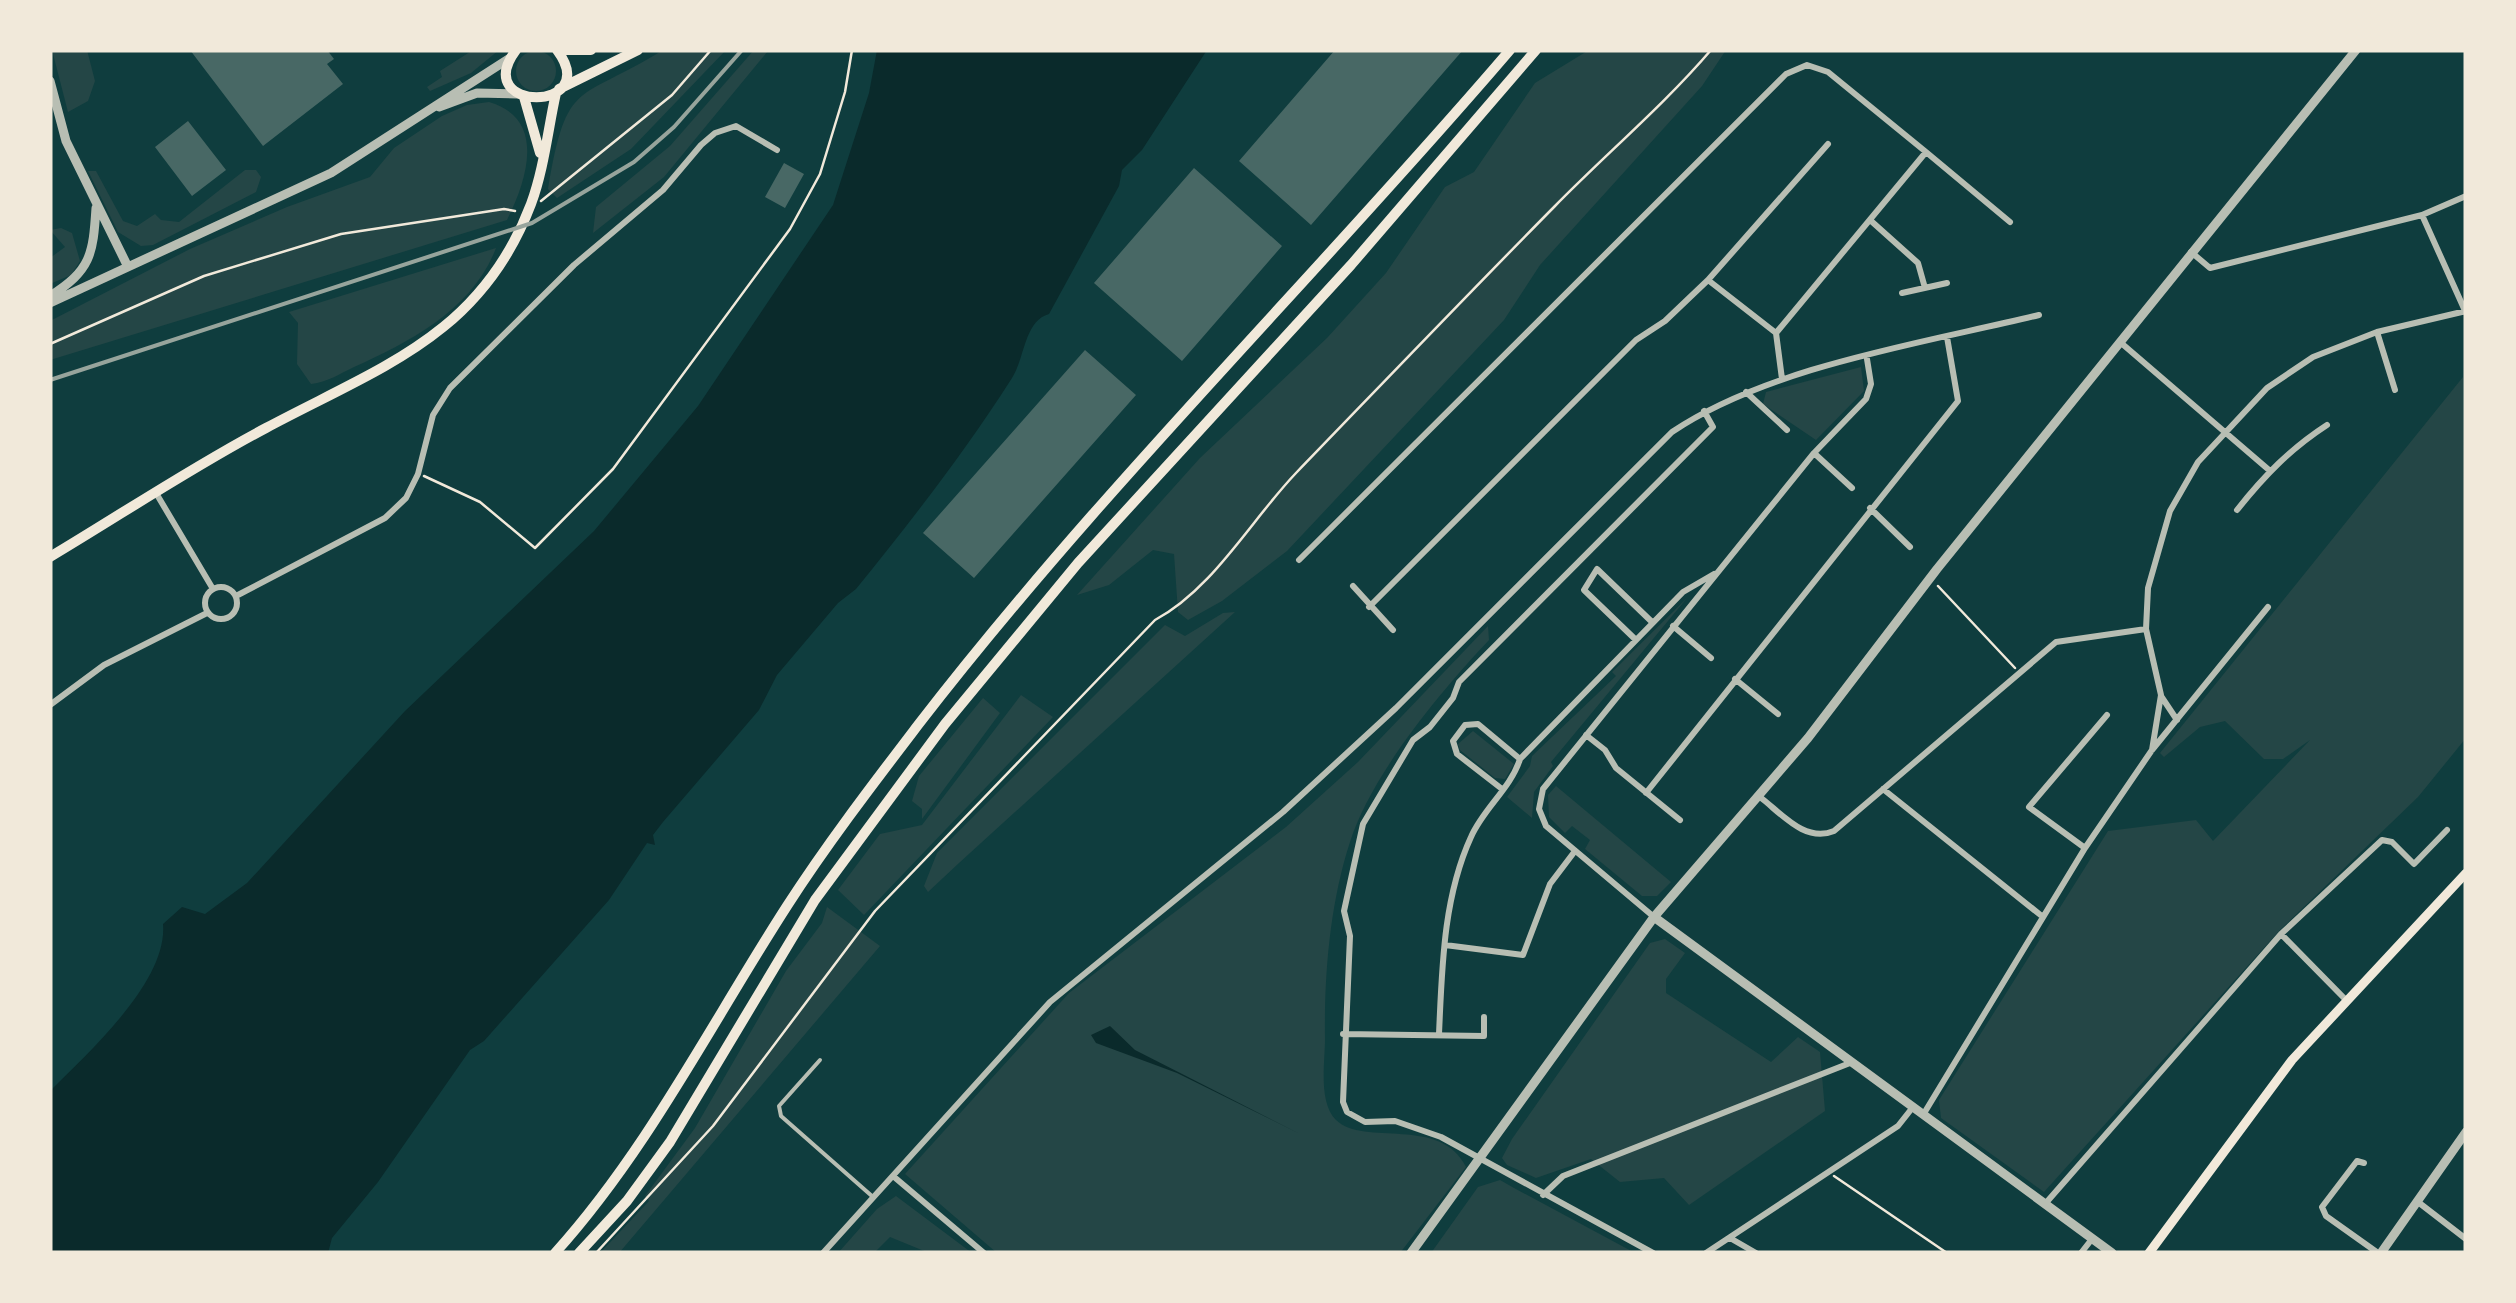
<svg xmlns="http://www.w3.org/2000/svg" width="2516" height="1303" viewBox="0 0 2516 1303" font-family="Karla,sans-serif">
	<rect width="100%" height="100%" fill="#0f3d3e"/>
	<path fill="#244646" d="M52 50H87L95 81 88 101 68 112Z
		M473 50H499L471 73 430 91 427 87 442 77 440 71Z
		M663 50H726L631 149 557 198 548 189C567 76 578 103 663 50Z
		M754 50 768 51 664 177 593 233 596 207 670 146Z
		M1589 50H1726L1702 86 1540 265 1504 320 1287 551 1222 601 1188 620 1178 612 1174 554 1153 550 1109 585 1077 595 1200 458 1327 338 1386 273 1445 187 1474 172 1535 83Z
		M516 71a20 20 0 1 1 40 0a20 20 0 1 1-40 0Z
		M489 102C547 119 527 180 507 220L50 360V321L190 249 287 207 370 177 394 148 442 116 467 105Z
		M245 170H256L261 177 256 192 153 245 141 246 118 232 88 171H96L123 221 137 226 155 214 161 220 179 222Z
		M61 228 72 233 80 261 71 275 50 284V258L65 247 50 230Z
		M496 248C473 309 410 342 354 367 339 374 328 382 311 384L297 364 298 323 289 312Z
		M1861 367 1864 391 1816 440 1763 404 1766 392Z
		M2463 377 2466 738 2418 797 2280 930 2044 1192 1941 1118 1939 1100 2108 831 2196 820 2213 841 2310 740 2283 759H2264L2225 721 2200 727 2164 757 2160 753Z
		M1687 598 1551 762 1553 766 1534 792 1532 818 1507 797 1530 766 1532 756 1616 676 1612 672Z
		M1235 612 959 863 928 892 924 886 937 853 1165 625 1185 636 1223 613Z
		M1488 626 1489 640C1442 690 1372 773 1350 842 1330 903 1324 975 1325 1039 1325 1062 1318 1102 1336 1120 1364 1147 1441 1115 1466 1167L1400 1253H997L905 1174 1069 993 1286 827 1358 762Z
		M1021 695 1053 717 864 915 838 890 880 834 922 825Z
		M983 698 1000 713 922 819V809L912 801 919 776Z
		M1473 731 1514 764 1505 779 1495 778 1460 750 1458 744Z
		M1556 786 1671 882 1657 896H1642L1585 849 1590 840 1572 826 1565 833 1549 817 1548 795Z
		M827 907 880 946 619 1253H600L649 1201 645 1196 695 1128 786 971 822 923Z
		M1665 939 1685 953 1666 979V993L1771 1062 1798 1037 1820 1052 1825 1111 1689 1205 1664 1178 1620 1182 1591 1159 1536 1178 1507 1165 1502 1158 1512 1139 1650 943Z
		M1500 1180 1514 1188 1635 1253H1431L1478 1187Z
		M896 1196 972 1253H929L890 1237 874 1253H838L877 1209Z"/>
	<path fill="#0a2a2b" d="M877 50H1207L1142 150 1122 170 1119 186 1049 314C1024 321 1025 358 1012 378 965 452 911 521 856 589L838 603 777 675 759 710 663 822 653 835 655 845 647 843 609 900 484 1041 470 1050 378 1182 332 1238 328 1253H50V1091C89 1052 168 981 163 924L182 907 205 914 247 883 405 711 594 531 698 406 833 205 869 93Z
		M1110 1026 1135 1050 1300 1134 1177 1073 1096 1043 1091 1035Z"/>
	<path fill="#486865" d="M190 50H327L334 59 327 64 343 84 263 146Z
		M1335 50H1463L1311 225 1239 161Z
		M188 121 226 170 192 196 155 147Z
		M784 163 804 174 785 208 765 197Z
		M1194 168 1282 246 1182 361 1094 283Z
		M1085 350 1136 395 974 578 923 533Z"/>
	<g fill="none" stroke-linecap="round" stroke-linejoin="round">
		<path stroke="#f1e9da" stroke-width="2.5" d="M541 201 672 95 711 50
			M50 344 204 276 341 234 504 209 515 211
			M424 476 480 502 535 548 613 469 790 229 820 174 845 92 852 50
			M1938 586 2015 668
			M1834 1176 1947 1253
			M596 1253 713 1126 875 911 1155 620C1213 589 1251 520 1296 473 1382 384 1468 294 1555 206 1607 153 1663 106 1711 50"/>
		<path stroke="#b8beb3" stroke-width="4" d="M820 1060 779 1106 781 1116 873 1197"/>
		<path stroke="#b8beb3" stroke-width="6" d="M2422 215 2466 313
			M1870 220 1918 263 1925 288
			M2191 252 2210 268 2422 215 2466 196
			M1902 293 1947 283
			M2377 332 2395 390
			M1776 333 1926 152 2010 222
			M2120 342 2269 470
			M1782 379 1776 333 1708 280 1828 144
			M1746 392 1787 430
			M1814 453 1852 488
			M156 493 213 589
			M1870 508 1910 547
			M2237 510C2264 476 2290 449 2327 425
			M1299 560 1786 74 1807 65 1828 72 1926 152
			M1353 586 1393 630
			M205 603a16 16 0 1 1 32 0a16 16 0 1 1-32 0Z
			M236 596 385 518 406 498 418 474 433 415 450 388 574 265 663 190 701 145 715 133 736 126 777 150
			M1369 607 1636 340 1665 321 1708 280
			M1673 626 1711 658
			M1636 640 1584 590 1597 569 1652 622
			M1735 679 1778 714
			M2161 696 2177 720
			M50 705 104 665 207 613
			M1586 735 1605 750 1616 768 1680 820
			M2152 750 2161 695 2146 629 2148 588 2170 511 2198 462 2267 388 2313 357 2377 332 2466 311
			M1520 759 1683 592 1714 574
			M1883 789 2043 917
			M1646 793 1958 401 1947 337
			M1760 797C1782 814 1805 843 1834 831L2056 642 2146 629
			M2085 848 2029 807 2107 715
			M1654 917 1546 826 1539 809 1543 789 1814 453 1866 399 1871 384 1867 359
			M2281 934 2345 999
			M1445 945 1523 955 1550 884 1575 851
			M1343 1034 1484 1036V1017
			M1439 1034C1442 969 1443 898 1471 837 1483 809 1511 788 1520 759L1478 724 1465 725 1453 741 1457 754 1502 789
			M1923 1115 2085 848 2152 750 2268 607
			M2364 1163 2357 1161 2322 1207 2326 1216 2378 1253
			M893 1176 984 1253
			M1543 1195 1563 1176 1850 1063
			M2418 1202 2466 1239
			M2045 1204 2281 934 2382 840 2392 842 2414 864 2447 830
			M1730 1238 1756 1253
			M823 1253 1050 1002 1283 812 1396 708 1672 432C1770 366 1924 343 2039 315
			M1653 1253 1441 1137 1395 1121 1365 1122 1347 1112 1343 1102 1350 936 1344 911 1363 824 1413 740 1430 727 1453 698 1459 682 1713 427 1704 411
			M1706 1253 1898 1126 1913 1107
			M2081 1253 2092 1239"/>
		<path stroke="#b8beb3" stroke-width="9" d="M50 81 66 141 127 265
			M439 107 477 93 518 94
			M50 296C91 270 93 255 96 208
			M50 303 331 173 510 58
			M1654 917 2112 1253
			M1411 1253 1654 917 1808 738 1937 569 2356 50
			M2381 1253 2466 1132"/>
		<path stroke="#f1e9da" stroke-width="9" d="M2149 1253 2292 1060 2466 873"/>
		<path stroke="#f1e9da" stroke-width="10" d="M516 50C469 113 604 113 557 50
			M558 50H591
			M559 89 638 50
			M524 97 540 153
			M50 557C122 514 192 467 266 428 380 367 481 336 531 204 544 169 548 129 556 93
			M555 1253C648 1150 712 1022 787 906 827 844 873 784 918 725 1101 488 1316 277 1510 50
			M579 1253 627 1201 670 1142 815 900 945 724 1078 563 1351 265 1536 50"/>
		<path stroke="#97a49c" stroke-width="4" d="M50 380 532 223 634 162 674 127 742 50"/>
	</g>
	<rect width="2516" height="1303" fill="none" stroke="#f1e9da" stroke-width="105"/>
</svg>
